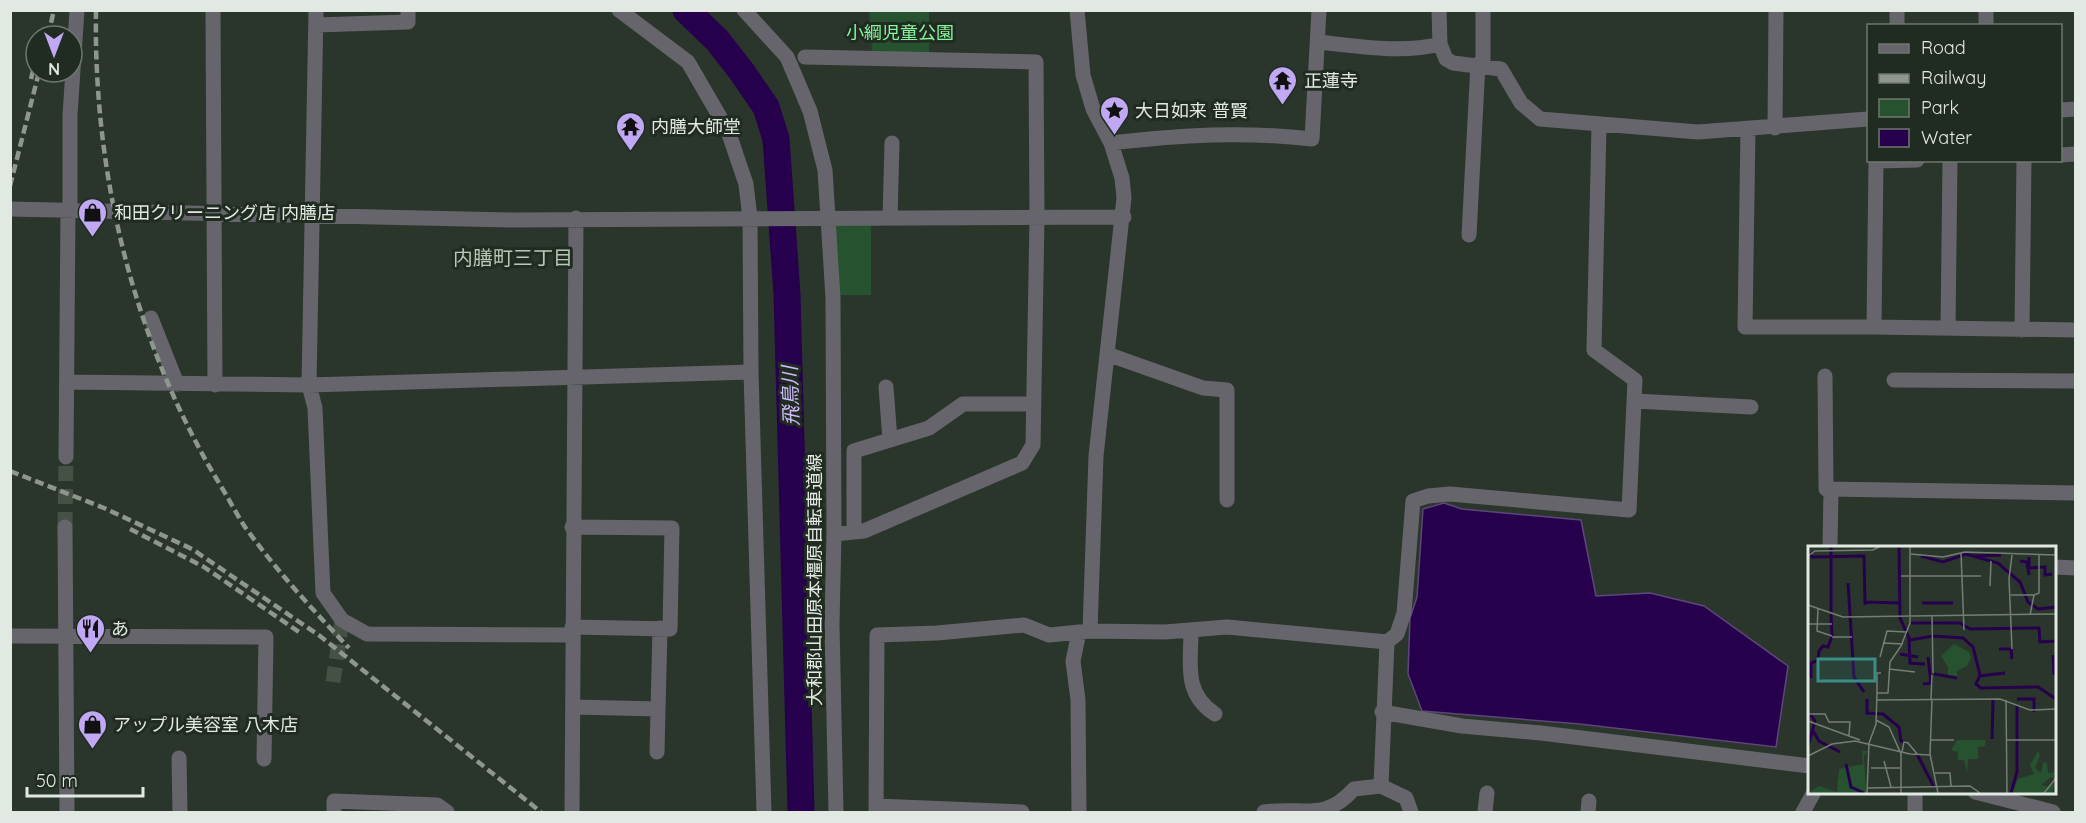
<svg xmlns="http://www.w3.org/2000/svg" width="2086" height="823" viewBox="0 0 2086 823" font-family="Quicksand,'Noto Sans JP',sans-serif">
	<rect width="100%" height="100%" fill="#2a362b"/>
	<path fill="#26522f" d="M869 11H929V54L872 53Z
		M835 223H871V295H836Z"/>
	<path fill="#26004d" stroke="#5e467a" stroke-width="1.5" d="M1444 503 1462 509 1581 520 1596 596 1650 593 1704 606 1788 666 1776 747 1580 724 1422 711 1408 674 1410 618 1417 597 1423 509Z"/>
	<g fill="none" stroke-linecap="round" stroke-linejoin="round">
		<path stroke="#26004d" stroke-width="27" d="M686 10 717 40 742 72 766 107 776 139 787 294 801 812"/>
		<path stroke="#465146" stroke-width="15" stroke-dasharray="15 8" stroke-linecap="butt" d="M65 527 66 457
			M333 682 342 620"/>
		<path stroke="#67656c" stroke-width="15" d="M213 10 215 385
			M316 10 309 385 315 408 323 593 342 620 367 634 573 635
			M619 10 688 62 728 131 746 184 750 218 751 372 764 812
			M744 10 787 57 810 111 825 170 833 298 834 534 832 624 836 812
			M1077 10 1083 75 1093 109 1111 143 1122 178 1124 198 1096 456 1090 631
			M1439 10 1440 44 1446 59 1453 63 1501 69 1521 103 1540 119 1698 132 1868 119
			M316 25 408 22V10
			M1897 26V10
			M1986 26V10
			M1318 42C1357 46 1402 54 1440 44
			M805 57 1036 62 1037 218 1033 445 1022 463 864 531 834 534
			M1483 65V10
			M2060 110 2076 109
			M1775 128 1776 10
			M1748 129 1745 327H1874
			M1111 143C1181 135 1242 131 1312 139L1319 10
			M2060 155 2076 154
			M1917 160 1876 161 1874 327 2076 330
			M10 209 510 220 1124 217
			M70 210V115L77 10
			M890 218 892 143
			M1469 235 1478 64
			M151 318 177 384
			M1948 328 1950 160
			M2022 330 2024 160
			M1107 354 1203 388 1227 390V500
			M1825 376 1826 489 2076 493
			M1894 380 2076 381
			M67 382 309 385 751 372
			M886 387 890 440
			M1634 401 1751 407
			M66 457 68 210
			M65 527 67 812
			M572 527 672 528 670 629 572 627
			M854 532V451L929 428 963 404H1034
			M1830 547 1831 489
			M2054 567 2076 568
			M1191 630C1191 664 1183 693 1215 714
			M10 636 266 637 264 759
			M1387 642 1381 786 1406 798 1411 812
			M574 707 658 709
			M1382 712 1462 726 1541 733 1810 766
			M657 752 660 628
			M179 758 180 812
			M1975 792 2053 812
			M876 806 1022 812
			M334 812V801L437 805 447 812
			M572 812 576 218
			M876 812 877 635 937 633 1024 625 1049 635 1090 631 1165 632 1227 627 1387 642 1397 634 1404 613 1413 501 1428 496 1450 494 1629 510 1635 380 1594 350 1599 125
			M1079 812 1078 700 1073 661 1079 632
			M1264 812C1304 806 1323 823 1354 789L1381 786
			M1485 812 1487 793
			M1588 812 1589 801
			M1803 812 1814 792
			M1915 812V792"/>
		<path stroke="#8d978e" stroke-width="4.5" stroke-dasharray="9 4.5" stroke-linecap="butt" d="M96 10C93 176 135 346 222 488 230 501 237 515 245 527 276 570 312 609 349 648
			M48 36 54 10
			M31 79 36 58
			M10 186 39 72
			M10 471 104 508 192 549 320 636 541 812
			M130 529 204 567 299 632"/>
	</g>
	<defs>
		<symbol id="temple-pin" viewBox="-11 -11 22 30"><path d="M0 17L-7.5 6A9.5 9.5 0 1 1 7.5 6Z" fill="#c0a8f4" stroke="#202c21"/><path d="M0-6L5-2H3V0L6.5 2.5H4V6H1.5V3h-3V6H-4V2.5H-6.5L-3 0V-2H-5Z" fill="#111"/></symbol>
		<symbol id="sight-pin" viewBox="-11 -11 22 30"><path d="M0 17L-7.5 6A9.5 9.5 0 1 1 7.5 6Z" fill="#c0a8f4" stroke="#202c21"/><path d="M0-6L1.8-2.2L6-1.7L2.9 1.2L3.7 5.4L0 3.3L-3.7 5.4L-2.9 1.2L-6-1.7L-1.8-2.2Z" fill="#111"/></symbol>
		<symbol id="shop-pin" viewBox="-11 -11 22 30"><path d="M0 17L-7.5 6A9.5 9.5 0 1 1 7.5 6Z" fill="#c0a8f4" stroke="#202c21"/><path d="M-5-2.5h2.3a2.7 3.5 0 0 1 5.4 0H5L5.5 6h-11ZM-1.5-2.5h3a1.5 2.3 0 0 0-3 0Z" fill="#111"/></symbol>
		<symbol id="restaurant-pin" viewBox="-11 -11 22 30"><path d="M0 17L-7.5 6A9.5 9.5 0 1 1 7.5 6Z" fill="#c0a8f4" stroke="#202c21"/><path d="M-5-6h1v4h1v-4h1v4h1v-4h1v5L-1.5 .5V6h-2V.5L-5-1ZM5-6V6H3V1.5H1.5Q1.5-4 5-6Z" fill="#111"/></symbol>
	</defs>
	<g fill-rule="evenodd">
		<use href="#temple-pin" x="1266" y="64" width="33" height="45"/>
		<use href="#sight-pin" x="1098" y="94" width="33" height="45"/>
		<use href="#temple-pin" x="614" y="110" width="33" height="45"/>
		<use href="#shop-pin" x="76" y="196" width="33" height="45"/>
		<use href="#restaurant-pin" x="74" y="612" width="33" height="45"/>
		<use href="#shop-pin" x="76" y="708" width="33" height="45"/>
	</g>
	<g text-anchor="middle" dominant-baseline="central" stroke-width="6" stroke-linejoin="round" paint-order="stroke">
		<g font-size="18" fill="#89f49c" stroke="#202c21">
			<text x="900" y="32">小綱児童公園</text>
		</g>
		<g font-size="18" fill="#e2e9e2" stroke="#202c21" text-anchor="start">
			<text x="1304" y="80">正蓮寺</text>
			<text x="1135" y="110">大日如来 普賢</text>
			<text x="651" y="126">内膳大師堂</text>
			<text x="114" y="212">和田クリーニング店 内膳店</text>
			<text x="111" y="628">あ</text>
			<text x="113" y="724">アップル美容室 八木店</text>
		</g>
		<g font-size="18" fill="#e2e9e2" stroke="#202c21">
			<text transform="translate(814 580) rotate(-90)">大和郡山田原本橿原自転車道線</text>
		</g>
		<g font-size="20" fill="#b8c7b9" stroke="#202c21">
			<text x="513" y="257">内膳町三丁目</text>
		</g>
		<g font-size="20" font-style="italic" fill="#d0bcfe" stroke="#202c21">
			<text transform="translate(790 396) rotate(-92)">飛鳥川</text>
		</g>
	</g>
	<g transform="translate(1808 546)">
		<rect width="248" height="248" fill="#2a362b"/>
		<path d="M146 98 161 106 163 112 159 120 149 125V131H140V121L133 110ZM149 194H178L177 200 170 201V213H160L159 227 156 214H150V206L143 204ZM54 205H60L56 210 58 247H0L11 240 29 246 31 223 55 218ZM230 205 232 209 227 222 233 227 235 216 239 217 240 227 247 226 246 233 243 231 233 239 241 241 247 236 244 246 247 247H203L210 233 226 228 222 219Z" fill="#26522f"/>
		<path fill="none" stroke="#26004d" stroke-width="3" d="M91 0 92 72 102 94 125 90 155 92 165 101 172 129 168 138 173 142 230 141 248 153M0 5 4 11 56 10 57 59M113 10 135 16 158 8 190 17 212 36 220 56 230 63 248 61M166 10 193 9M221 11V22L237 21V29L244 28M212 15 219 16 221 29M40 37 46 131 56 146M57 56 92 57M114 57H145M23 67V0M103 77H152L162 83 231 82 232 96 248 95M101 92 102 117 117 118M191 103H203L204 113M92 108 110 111M245 109 246 129M10 113 11 105 15 100 20 101 24 90 23 68M126 128 149 132M171 130 197 127M3 132V117L9 115M115 138 123 137 120 111M59 153V167L75 168 91 181 93 195 98 197M209 153H226V166M209 160V193M5 185 11 195 32 206M184 193 185 153M0 200 7 175 2 168M109 208 126 241M38 218 43 241 56 247M203 247 209 226V194"/>
		<path fill="none" stroke="#747e74" stroke-width="1.5" d="M153 7 156 84M103 8 135 11 157 6 248 9M204 9 201 33 204 103M0 10 7 5 65 4 73 0M93 30H173M182 40 183 15M203 49H226M0 59 35 71 248 68M10 63 9 85 24 90M222 69 226 49 231 47V9M124 70 125 127M0 78H24M24 91H44M75 97 95 98M72 111 79 85 99 86M81 123 107 126M69 147V127H73M123 153 124 129M68 154 192 153 222 164 248 163M198 154 199 247M0 168H17L21 176H42L41 189M68 174 81 181 93 208V247M0 175 52 194M123 194H146M199 194H248M61 197 68 178 69 147H80L82 116 93 100 102 77V0M94 206 96 196 100 197 110 209M122 208 130 247M0 210 24 198 47 195 102 208 122 209 124 153M76 215 83 241M63 222H92M127 227H142L143 241M60 242 162 240 172 247M59 247 61 197M236 247 248 232"/>
		<path fill="#398d85" fill-opacity="0.15" stroke="#398d85" stroke-width="3" d="M10 113H67V135H10Z"/>
		<rect width="248" height="248" fill="none" stroke="#e2e9e2" stroke-width="3"/>
	</g>
	<rect width="2086" height="823" fill="none" stroke="#e2e9e2" stroke-width="24"/>
	<rect x="1867" y="24" width="195" height="138" fill="#202c21" stroke="#6e786e" stroke-width="1.5"/>
	<rect x="1879" y="44" width="30" height="9" fill="#67656c" stroke="#6e786e" stroke-width="1.5"/>
	<text x="1921" y="54" font-size="18" fill="#e2e9e2">Road</text>
	<rect x="1879" y="74" width="30" height="9" fill="#8d978e" stroke="#6e786e" stroke-width="1.5"/>
	<text x="1921" y="84" font-size="18" fill="#e2e9e2">Railway</text>
	<rect x="1879" y="99" width="30" height="18" fill="#26522f" stroke="#6e786e" stroke-width="1.5"/>
	<text x="1921" y="114" font-size="18" fill="#e2e9e2">Park</text>
	<rect x="1879" y="129" width="30" height="18" fill="#26004d" stroke="#6e786e" stroke-width="1.5"/>
	<text x="1921" y="144" font-size="18" fill="#e2e9e2">Water</text>
	<g transform="translate(54 54) rotate(180)"><circle r="28" fill="#202c21" stroke="#6e786e" stroke-width="1.5"/>
	<path d="M0-4.5L10 22L0 15L-10 22Z" fill="#c0a8f4"/>
	<text y="-9" font-size="16" font-weight="bold" text-anchor="middle" fill="#e2e9e2">N</text>
	</g>
	<path d="M27 787v9h116v-9" fill="none" stroke="#e2e9e2" stroke-width="3"/>
	<text x="36" y="787" font-size="18" fill="#e2e9e2" stroke="#202c21" stroke-width="4.5" paint-order="stroke">50 m</text>
</svg>
